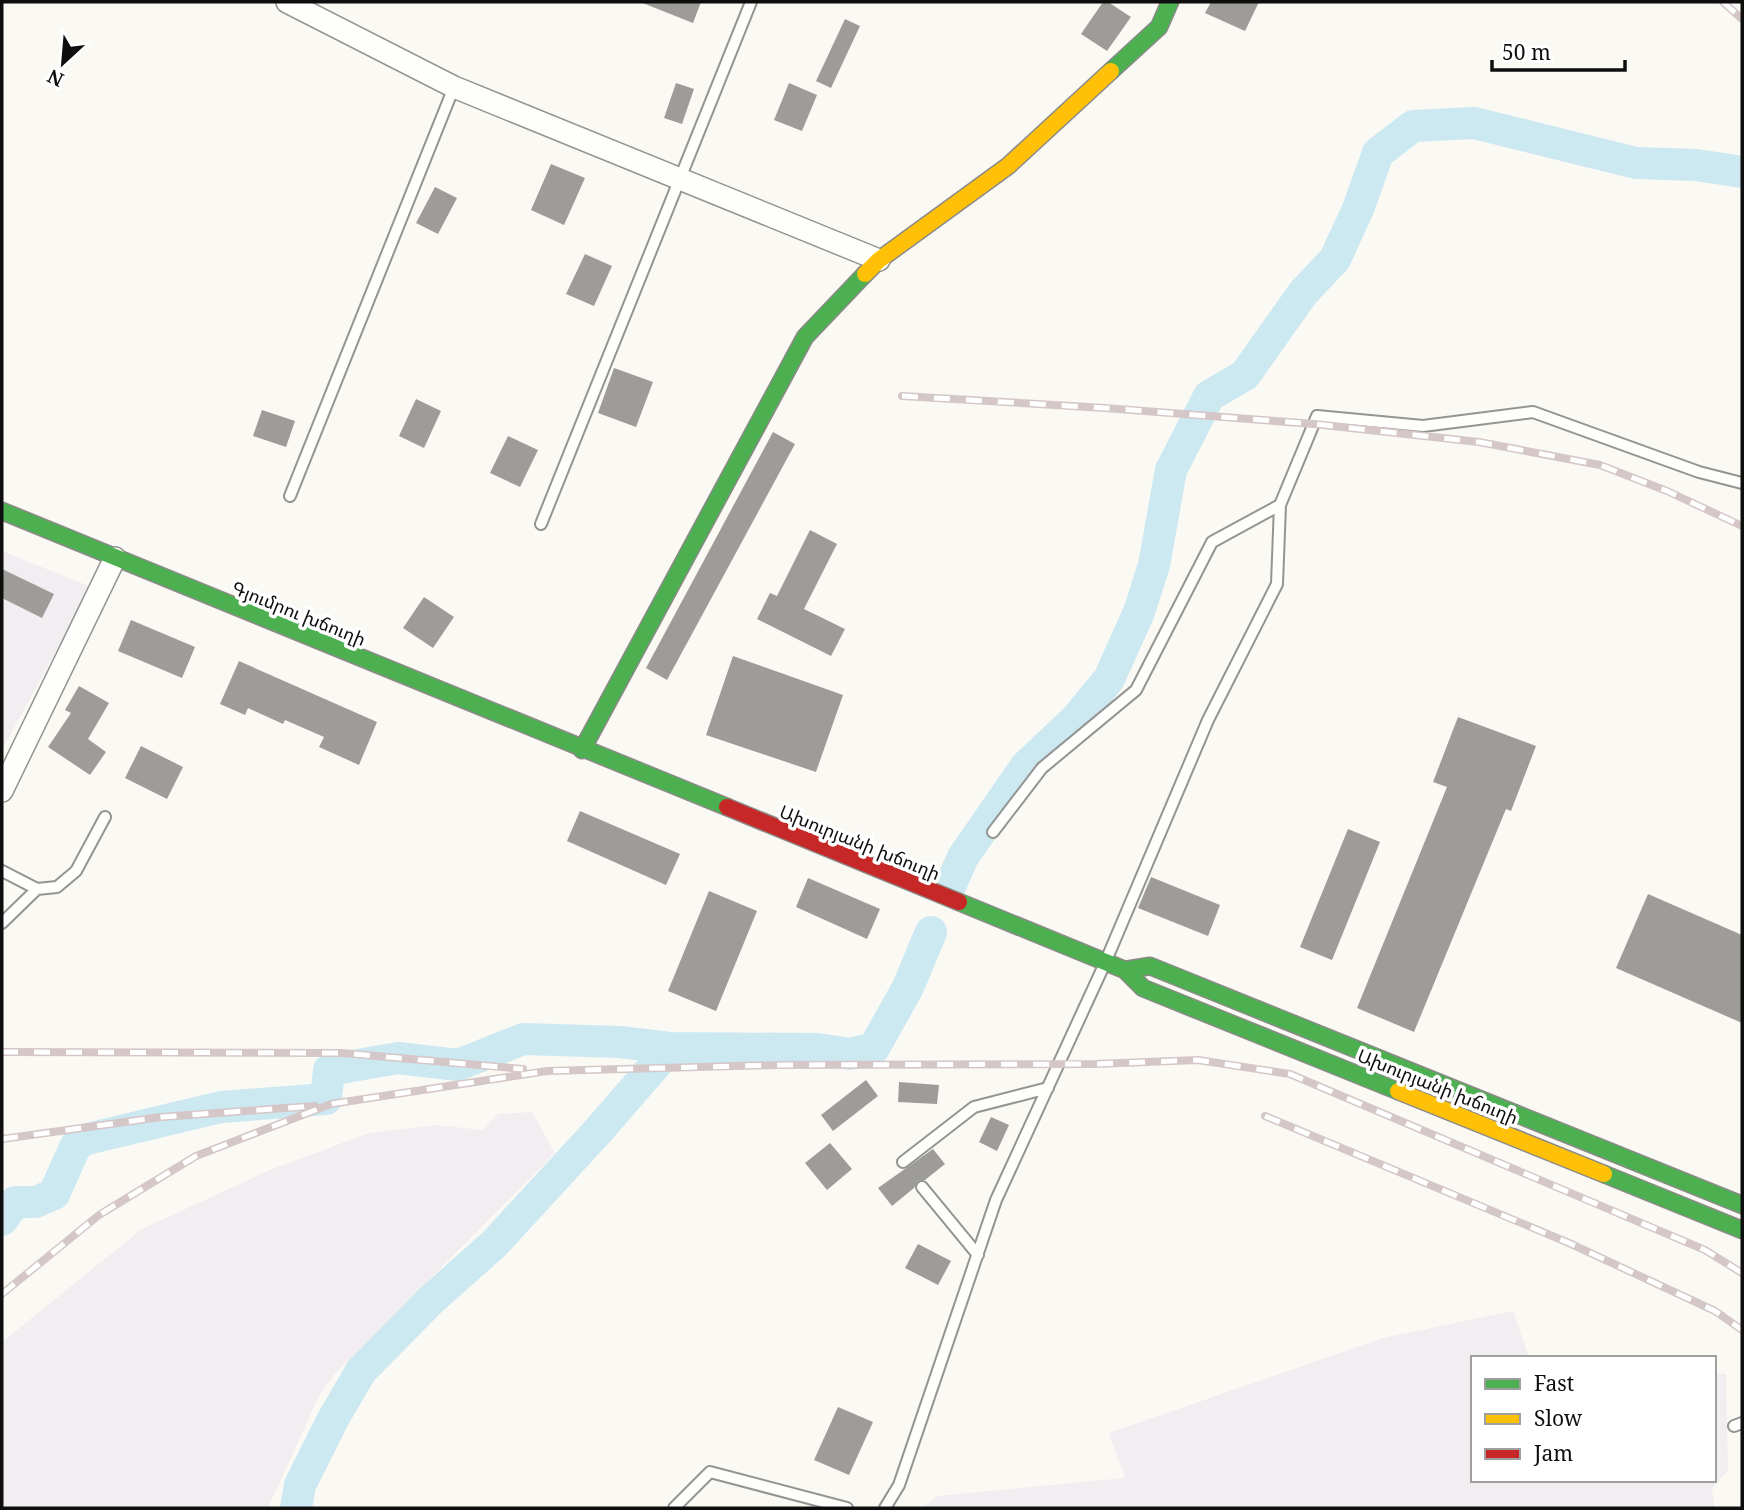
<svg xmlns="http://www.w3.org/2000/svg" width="1744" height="1510" viewBox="0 0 1744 1510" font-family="'Noto Serif','Noto Sans Armenian',serif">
	<rect width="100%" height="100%" fill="#faf9f4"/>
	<path fill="#f1edf0" d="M2 551 91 587 2 750Z
		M532 1112 555 1153 333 1376 319 1396 268 1508H2V1342L142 1229 270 1170 369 1133 436 1125 482 1130 498 1114Z
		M1513 1311 1529 1358H1473V1480H1714V1375L1726 1374 1728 1470 1712 1488 1714 1508H923L937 1496 1125 1478 1109 1433 1383 1338Z"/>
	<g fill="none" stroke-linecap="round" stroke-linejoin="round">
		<path stroke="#cce8f1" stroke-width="32" d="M951 884 963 857 1026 766 1075 720 1109 679 1139 612 1154 565 1171 470 1209 396 1245 375 1303 293 1335 259 1358 209 1378 153 1413 126 1474 123 1636 163 1696 165 1742 172
			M2 1220 15 1202H36L54 1194 76 1145 87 1139 221 1107 326 1099 329 1070 398 1058 458 1065 523 1039 620 1042 670 1048 818 1049 850 1054 874 1048 908 987 931 932
			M296 1508 300 1485 333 1419 361 1371 431 1300 494 1244 598 1131 670 1048"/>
	</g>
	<path fill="#9e9c99" d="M640 2H701L693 23Z
		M1103 2H1108L1131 17 1107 51 1081 34Z
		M1211 2H1259L1245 31 1205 13Z
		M845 19 860 26 831 88 816 81Z
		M676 83 694 89 682 124 664 118Z
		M789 83 817 95 802 131 774 120Z
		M551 164 585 178 564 225 531 210Z
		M435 187 457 198 438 234 416 223Z
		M585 254 612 266 594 306 566 294Z
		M614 368 653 382 636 427 598 413Z
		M416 399 441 411 424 448 399 436Z
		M262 410 295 421 286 447 253 436Z
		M773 432 795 444 667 680 646 668Z
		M508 436 538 450 520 487 490 473Z
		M810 530 837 544 804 609 845 629 831 656 757 619 770 593 777 596Z
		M2 569 54 594 42 618 2 598Z
		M424 597 454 617 433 648 403 628Z
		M131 620 195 647 182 678 118 651Z
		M733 656 843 695 816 772 706 735Z
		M239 661 377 722 359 765 319 747 324 737 285 720 283 724 248 708 245 715 220 704Z
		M79 686 109 703 88 739 106 752 90 775 48 747 71 713 65 710Z
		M1458 717 1536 746 1511 811 1506 809 1414 1032 1357 1008 1447 787 1433 782Z
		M141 746 183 767 167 799 125 778Z
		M580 811 680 854 666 885 567 841Z
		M1348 829 1380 842 1332 960 1300 947Z
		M1151 877 1220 905 1208 936 1138 908Z
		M808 878 880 909 867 939 796 907Z
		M709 891 757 911 716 1011 668 991Z
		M1648 894 1742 935V1023L1616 968Z
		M866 1080 878 1096 833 1131 821 1115Z
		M899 1082 939 1085 937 1104 898 1102Z
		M991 1117 1009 1125 997 1151 979 1142Z
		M830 1143 852 1169 827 1190 805 1163Z
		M933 1149 945 1164 925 1180 918 1181 914 1188 892 1206 878 1188Z
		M918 1244 951 1261 938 1285 905 1268Z
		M838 1407 873 1422 849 1475 814 1460Z"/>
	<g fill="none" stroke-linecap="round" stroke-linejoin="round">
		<defs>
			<path id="lane" d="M290 496 454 87
				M541 524 751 2
				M993 832 1042 768 1136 690 1212 542 1280 505
				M2 871 37 889 2 923
				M37 889 57 887 76 871 105 817
				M903 1162 974 1107 1048 1088
				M922 1187 978 1255
				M1734 1426 1742 1423
				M674 1508 710 1472 847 1508
				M885 1508 899 1485 996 1200 1105 963 1208 720 1277 584 1280 505 1317 416 1423 426 1533 412 1699 472 1742 483"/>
			<path id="street" d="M287 2 454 87 879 260
				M2 791 115 558"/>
			<path id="fast" d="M1111 71 1159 27 1170 2
				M2 511 727 807
				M582 750 805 337 865 274
				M959 902 1125 970 1143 988 1398 1091
				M1125 970 1150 966 1742 1205
				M1604 1174 1742 1230"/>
			<path id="slow" d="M865 274 879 260 1008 166 1111 71
				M1398 1091 1604 1174"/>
			<path id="jam" d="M727 807 959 902"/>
		</defs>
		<use href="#lane" stroke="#949492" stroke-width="14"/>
		<use href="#street" stroke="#949492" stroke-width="24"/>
		<use href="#fast" stroke="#8b8a88" stroke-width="19"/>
		<use href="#slow" stroke="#8b8a88" stroke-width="19"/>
		<use href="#jam" stroke="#8b8a88" stroke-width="19"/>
		<use href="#lane" stroke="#fefefd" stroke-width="10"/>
		<use href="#street" stroke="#fefefd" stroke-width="21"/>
		<use href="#fast" stroke="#4caf50" stroke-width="16"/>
		<use href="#slow" stroke="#ffc107" stroke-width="16"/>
		<use href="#jam" stroke="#c62828" stroke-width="16"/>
		<defs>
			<path id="rail" d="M1723 2 1742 19
				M902 396 1105 408 1314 424 1479 442 1600 465 1667 491 1742 526
				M2 1052 342 1053 523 1069
				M1265 1116 1569 1243 1715 1311 1742 1330
				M2 1139 161 1117 315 1106
				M2 1294 99 1215 196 1156 331 1104 547 1071 586 1070 777 1065 1095 1064 1198 1060 1290 1074 1705 1250 1742 1273"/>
		</defs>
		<use href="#rail" stroke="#d5c7c8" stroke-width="8"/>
		<use href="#rail" stroke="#fff" stroke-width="5" stroke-dasharray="16" stroke-linecap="butt"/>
	</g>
	<g text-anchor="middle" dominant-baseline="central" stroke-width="7" stroke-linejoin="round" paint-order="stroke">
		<g font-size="18" fill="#0e0e0e" stroke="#fff">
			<text transform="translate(299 613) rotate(22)">Գյումրու խճուղի</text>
			<text transform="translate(860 842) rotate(22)">Ախուրյանի խճուղի</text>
			<text transform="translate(1438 1086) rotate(22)">Ախուրյանի խճուղի</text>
		</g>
	</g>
	<rect width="1744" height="1510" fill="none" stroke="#0e0e0e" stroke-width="7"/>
	<rect x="1471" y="1356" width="245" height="126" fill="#ffffff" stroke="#9f9f9f" stroke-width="2"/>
	<rect x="1485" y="1379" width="35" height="10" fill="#4caf50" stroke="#9f9f9f" stroke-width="2"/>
	<text x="1534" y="1391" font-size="21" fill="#0e0e0e">Fast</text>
	<rect x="1485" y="1414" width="35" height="10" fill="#ffc107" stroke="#9f9f9f" stroke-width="2"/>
	<text x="1534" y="1426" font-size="21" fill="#0e0e0e">Slow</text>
	<rect x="1485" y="1449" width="35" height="10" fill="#c62828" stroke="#9f9f9f" stroke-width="2"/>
	<text x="1534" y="1461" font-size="21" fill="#0e0e0e">Jam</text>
	<g transform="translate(63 63) rotate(206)" stroke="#ffffff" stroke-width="5" paint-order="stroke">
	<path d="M0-5L12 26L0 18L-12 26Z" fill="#0e0e0e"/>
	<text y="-10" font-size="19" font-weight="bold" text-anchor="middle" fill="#0e0e0e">N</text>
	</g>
	<path d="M1492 60v10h133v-10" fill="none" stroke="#0e0e0e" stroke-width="3.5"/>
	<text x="1502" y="60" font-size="21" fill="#0e0e0e" stroke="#ffffff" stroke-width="5" paint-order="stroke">50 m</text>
</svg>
